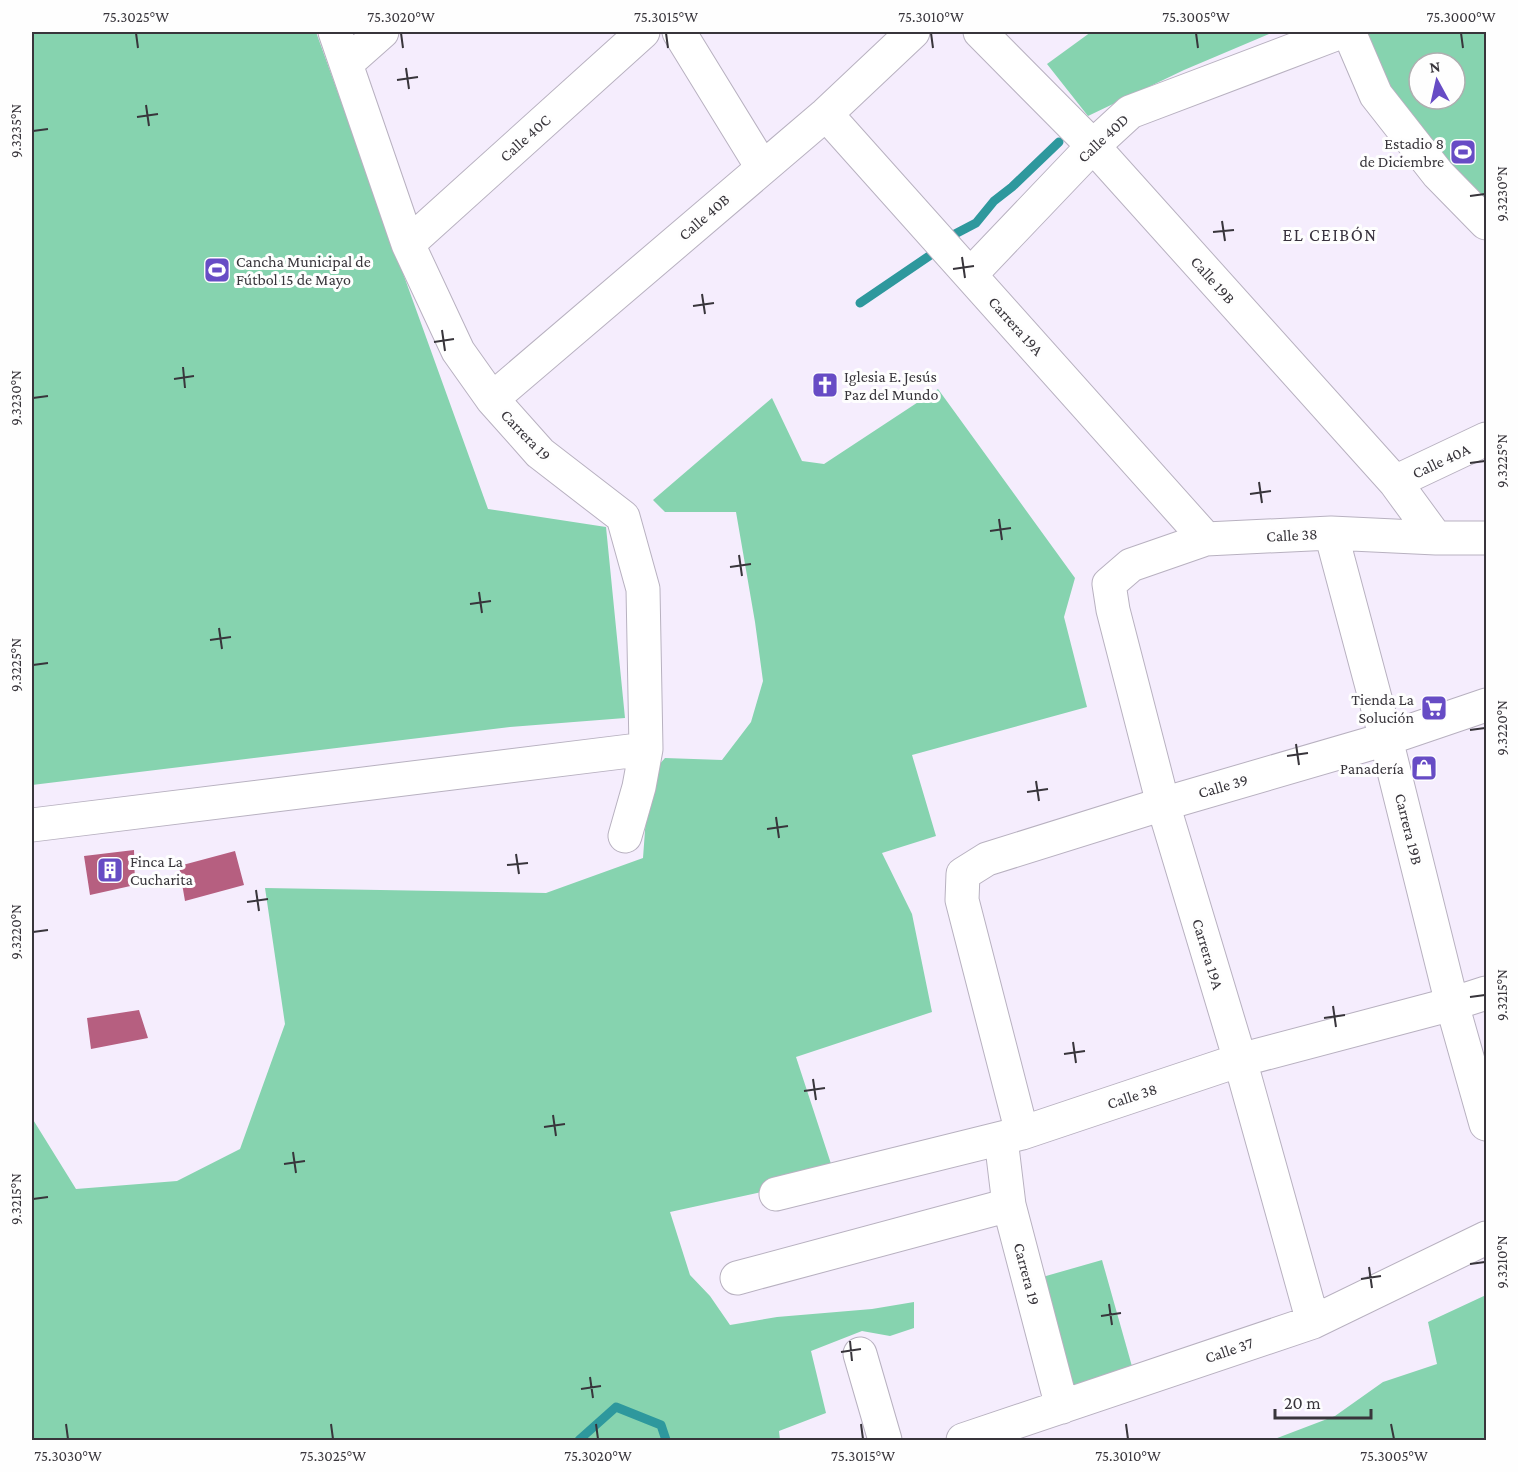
<svg xmlns="http://www.w3.org/2000/svg" width="1518" height="1472" viewBox="0 0 1518 1472" font-family="'Crimson Pro',serif">
	<rect width="100%" height="100%" fill="#f5edfd"/>
	<path fill="#86d3af" fill-rule="evenodd" d="M32 32H316L488 509 606 527 625 718 510 727 32 785Z
		M1091 32H1274L1184 70 1088 116 1047 64Z
		M1359 32H1486V205L1377 79ZM1419 63H1455V99H1419Z
		M938 389 1075 578 1064 617 1087 707 912 755 936 836 882 853 912 914 932 1012 796 1057 835 1176 670 1212 690 1275 710 1296 730 1325 777 1317 872 1309 914 1302V1328L890 1336 862 1331 811 1351 826 1413 779 1431 780 1440H32V1118L76 1189 177 1181 240 1149 285 1024 265 888 546 893 643 858 649 776 665 758 722 760 751 722 763 681 755 622 736 512H665L653 500 772 398 802 461 824 464Z
		M1102 1260 1135 1377 1056 1400 1032 1280Z
		M1486 1295V1440H1272L1335 1416 1383 1382 1437 1364 1428 1322Z"/>
	<g fill="none" stroke-linecap="round" stroke-linejoin="round">
		<path stroke="#2e989d" stroke-width="9" d="M955 234 976 223 994 201 1012 187 1059 142
			M860 303 935 252
			M579 1440 616 1407 661 1425 666 1440"/>
	</g>
	<path fill="#b65f80" d="M134 850 135 885 90 895 84 856Z
		M235 851 244 885 185 901 179 866Z
		M139 1010 148 1038 91 1049 87 1018Z"/>
	<g fill="none" stroke-linecap="round" stroke-linejoin="round">
		<defs>
			<path id="street" d="M335 32 408 244 458 351 492 399 540 453 623 517 643 589 646 749 639 787 625 836
				M679 32 762 167
				M980 32 1093 146 1395 482 1436 538
				M1349 32 1376 95 1438 174 1486 223
				M347 63 382 32
				M826 114 1206 539
				M408 244 643 32
				M970 275 1093 146 1130 112 1341 32
				M492 399 826 114 913 32
				M1395 482 1486 439
				M1331 533 1386 739 1452 1004 1486 1124
				M32 825 646 749
				M1022 1133 962 900 963 874 987 859 1163 804 1386 739 1486 705
				M1001 1139 1009 1205 1062 1407
				M776 1194 1022 1133 1240 1060 1452 1004 1486 993
				M737 1278 1009 1205
				M1313 1322 1240 1060 1163 804 1113 610 1109 584 1131 565 1206 539 1331 533 1436 538H1486
				M860 1354 885 1440
				M963 1440 1313 1322 1486 1238"/>
		</defs>
		<use href="#street" stroke="#b8b1c0" stroke-width="35"/>
		<use href="#street" stroke="#fff" stroke-width="33"/>
	</g>
	<path fill="none" stroke="#38353b" stroke-width="2" d="M136 33 138 48M401 33 403 48M666 33 668 48M931 33 933 48M1196 33 1198 48M1461 33 1463 48M406 68 409 89M397 80 418 77M146 105 149 126M137 117 158 114M33 131 48 129M1470 196 1485 194M1222 221 1225 241M1213 232 1234 230M962 257 965 278M953 269 974 266M702 294 705 314M693 306 714 303M442 330 445 351M434 342 454 339M183 367 185 388M174 379 194 376M33 398 48 396M1470 463 1485 461M1259 482 1262 503M1250 494 1271 491M999 519 1002 540M990 531 1011 528M739 555 742 576M730 567 751 564M479 592 482 613M470 604 491 601M219 628 222 649M210 640 231 637M33 665 48 663M1470 730 1485 728M1296 744 1299 765M1287 756 1308 753M1036 781 1039 801M1027 792 1048 789M776 817 779 838M767 829 788 826M516 854 519 874M507 865 528 863M256 890 259 911M247 902 268 899M33 932 48 930M1470 997 1485 995M1333 1006 1336 1027M1324 1018 1345 1015M1073 1042 1076 1063M1064 1054 1085 1051M813 1079 816 1100M804 1091 825 1088M553 1115 556 1136M544 1127 565 1124M293 1152 296 1173M284 1164 305 1161M33 1199 48 1197M1470 1264 1485 1262M1369 1267 1372 1288M1361 1279 1381 1276M1109 1304 1112 1325M1101 1316 1121 1313M850 1341 852 1361M841 1352 861 1349M590 1377 593 1398M581 1389 601 1386M66 1424 68 1439M331 1424 333 1439M596 1424 598 1439M861 1424 863 1439M1126 1424 1128 1439M1391 1424 1394 1439"/>
	<defs>
		<symbol id="stadium-square" viewBox="-11 -11 22 22"><rect x="-9" y="-9" width="18" height="18" rx="4" fill="#674cc5" stroke="#fefefe"/><path d="M0-5a6.5 5 0 1 0 0 10a6.5 5 0 1 0 0-10ZM-3.5-1.8h7v3.6h-7Z" fill="#fff"/></symbol>
		<symbol id="church-square" viewBox="-11 -11 22 22"><rect x="-9" y="-9" width="18" height="18" rx="4" fill="#674cc5" stroke="#fefefe"/><path d="M-1.2-6h2.4v3.5h3.3v2.4h-3.3V6h-2.4V-.1h-3.3v-2.4h3.3Z" fill="#fff"/></symbol>
		<symbol id="supermarket-square" viewBox="-11 -11 22 22"><rect x="-9" y="-9" width="18" height="18" rx="4" fill="#674cc5" stroke="#fefefe"/><path d="M-6-5.5h2.5l.6 2H6L4.5 2H-2.5L-4.4-4H-6ZM-1.5 3.2a1.3 1.3 0 1 0 .1 0ZM3 3.2a1.3 1.3 0 1 0 .1 0Z" fill="#fff"/></symbol>
		<symbol id="shop-square" viewBox="-11 -11 22 22"><rect x="-9" y="-9" width="18" height="18" rx="4" fill="#674cc5" stroke="#fefefe"/><path d="M-5-2.5h2.3a2.7 3.5 0 0 1 5.4 0H5L5.5 6h-11ZM-1.5-2.5h3a1.5 2.3 0 0 0-3 0Z" fill="#fff"/></symbol>
		<symbol id="building-square" viewBox="-11 -11 22 22"><rect x="-9" y="-9" width="18" height="18" rx="4" fill="#674cc5" stroke="#fefefe"/><path d="M-4-6H4V6H1V3H-1V6H-4ZM-2.5-4.3h1.7v1.8h-1.7ZM.8-4.3h1.7v1.8H.8ZM-2.5-1h1.7V.8h-1.7ZM.8-1h1.7V.8H.8Z" fill="#fff"/></symbol>
	</defs>
	<g fill-rule="evenodd">
		<use href="#stadium-square" x="1448" y="137" width="30" height="30"/>
		<use href="#stadium-square" x="202" y="255" width="30" height="30"/>
		<use href="#church-square" x="810" y="370" width="30" height="30"/>
		<use href="#supermarket-square" x="1419" y="693" width="30" height="30"/>
		<use href="#shop-square" x="1409" y="753" width="30" height="30"/>
		<use href="#building-square" x="95" y="855" width="30" height="30"/>
	</g>
	<g text-anchor="middle" dominant-baseline="central" stroke-width="6" stroke-linejoin="round" paint-order="stroke">
		<g font-size="16" fill="#38353b" stroke="#fefefe">
			<text transform="translate(525 138) rotate(-42)">Calle 40C</text>
			<text transform="translate(1103 138) rotate(-43)">Calle 40D</text>
			<text transform="translate(704 217) rotate(-41)">Calle 40B</text>
			<text transform="translate(1213 280) rotate(48)">Calle 19B</text>
			<text transform="translate(1016 326) rotate(48)">Carrera 19A</text>
			<text transform="translate(526 435) rotate(46)">Carrera 19</text>
			<text transform="translate(1441 461) rotate(-25)">Calle 40A</text>
			<text transform="translate(1292 535) rotate(-3)">Calle 38</text>
			<text transform="translate(1223 786) rotate(-16)">Calle 39</text>
			<text transform="translate(1409 829) rotate(76)">Carrera 19B</text>
			<text transform="translate(1208 954) rotate(73)">Carrera 19A</text>
			<text transform="translate(1132 1096) rotate(-18)">Calle 38</text>
			<text transform="translate(1027 1274) rotate(75)">Carrera 19</text>
			<text transform="translate(1229 1350) rotate(-19)">Calle 37</text>
		</g>
		<g font-size="16" fill="#38353b" stroke="#fefefe" text-anchor="end">
			<text x="1444" y="143">Estadio 8<tspan x="1444" dy="18">de Diciembre</tspan></text>
			<text x="236" y="261" text-anchor="start">Cancha Municipal de<tspan x="236" dy="18">Fútbol 15 de Mayo</tspan></text>
			<text x="844" y="376" text-anchor="start">Iglesia E. Jesús<tspan x="844" dy="18">Paz del Mundo</tspan></text>
			<text x="1414" y="699">Tienda La<tspan x="1414" dy="18">Solución</tspan></text>
			<text x="1404" y="768">Panadería</text>
			<text x="130" y="861" text-anchor="start">Finca La<tspan x="130" dy="18">Cucharita</tspan></text>
		</g>
		<g font-size="18" letter-spacing="1.5" fill="#38323e" stroke="#fefefe">
			<text x="1330" y="235">EL CEIBÓN</text>
		</g>
	</g>
	<rect width="1518" height="1472" fill="none" stroke="#fefefe" stroke-width="66"/>
	<g transform="translate(1437 81) rotate(352)"><circle r="28" fill="#fefefe" stroke="#afaeb0" stroke-width="1.5"/>
	<path d="M0-4.5L10 22L0 15L-10 22Z" fill="#674cc5"/>
	<text y="-9" font-size="16" font-weight="bold" text-anchor="middle" fill="#38353b">N</text>
	</g>
	<path d="M1275 1409v9h96v-9" fill="none" stroke="#38353b" stroke-width="3"/>
	<text x="1284" y="1409" font-size="18" fill="#38353b" stroke="#fefefe" stroke-width="4.5" paint-order="stroke">20 m</text>
	<rect x="33" y="33" width="1452" height="1406" fill="none" stroke="#38353b" stroke-width="2"/>
	<g font-size="15" text-anchor="middle" fill="#38353b">
		<text x="136" y="22">75.3025°W</text>
		<text x="401" y="22">75.3020°W</text>
		<text x="666" y="22">75.3015°W</text>
		<text x="931" y="22">75.3010°W</text>
		<text x="1196" y="22">75.3005°W</text>
		<text x="1461" y="22">75.3000°W</text>
		<text transform="translate(16 131) rotate(-90)" y="5">9.3235°N</text>
		<text transform="translate(1502 194) rotate(-90)" y="5">9.3230°N</text>
		<text transform="translate(16 398) rotate(-90)" y="5">9.3230°N</text>
		<text transform="translate(1502 461) rotate(-90)" y="5">9.3225°N</text>
		<text transform="translate(16 665) rotate(-90)" y="5">9.3225°N</text>
		<text transform="translate(1502 728) rotate(-90)" y="5">9.3220°N</text>
		<text transform="translate(16 932) rotate(-90)" y="5">9.3220°N</text>
		<text transform="translate(1502 995) rotate(-90)" y="5">9.3215°N</text>
		<text transform="translate(16 1199) rotate(-90)" y="5">9.3215°N</text>
		<text transform="translate(1502 1262) rotate(-90)" y="5">9.3210°N</text>
		<text x="68" y="1461">75.3030°W</text>
		<text x="333" y="1461">75.3025°W</text>
		<text x="598" y="1461">75.3020°W</text>
		<text x="863" y="1461">75.3015°W</text>
		<text x="1128" y="1461">75.3010°W</text>
		<text x="1394" y="1461">75.3005°W</text>
	</g>
</svg>
